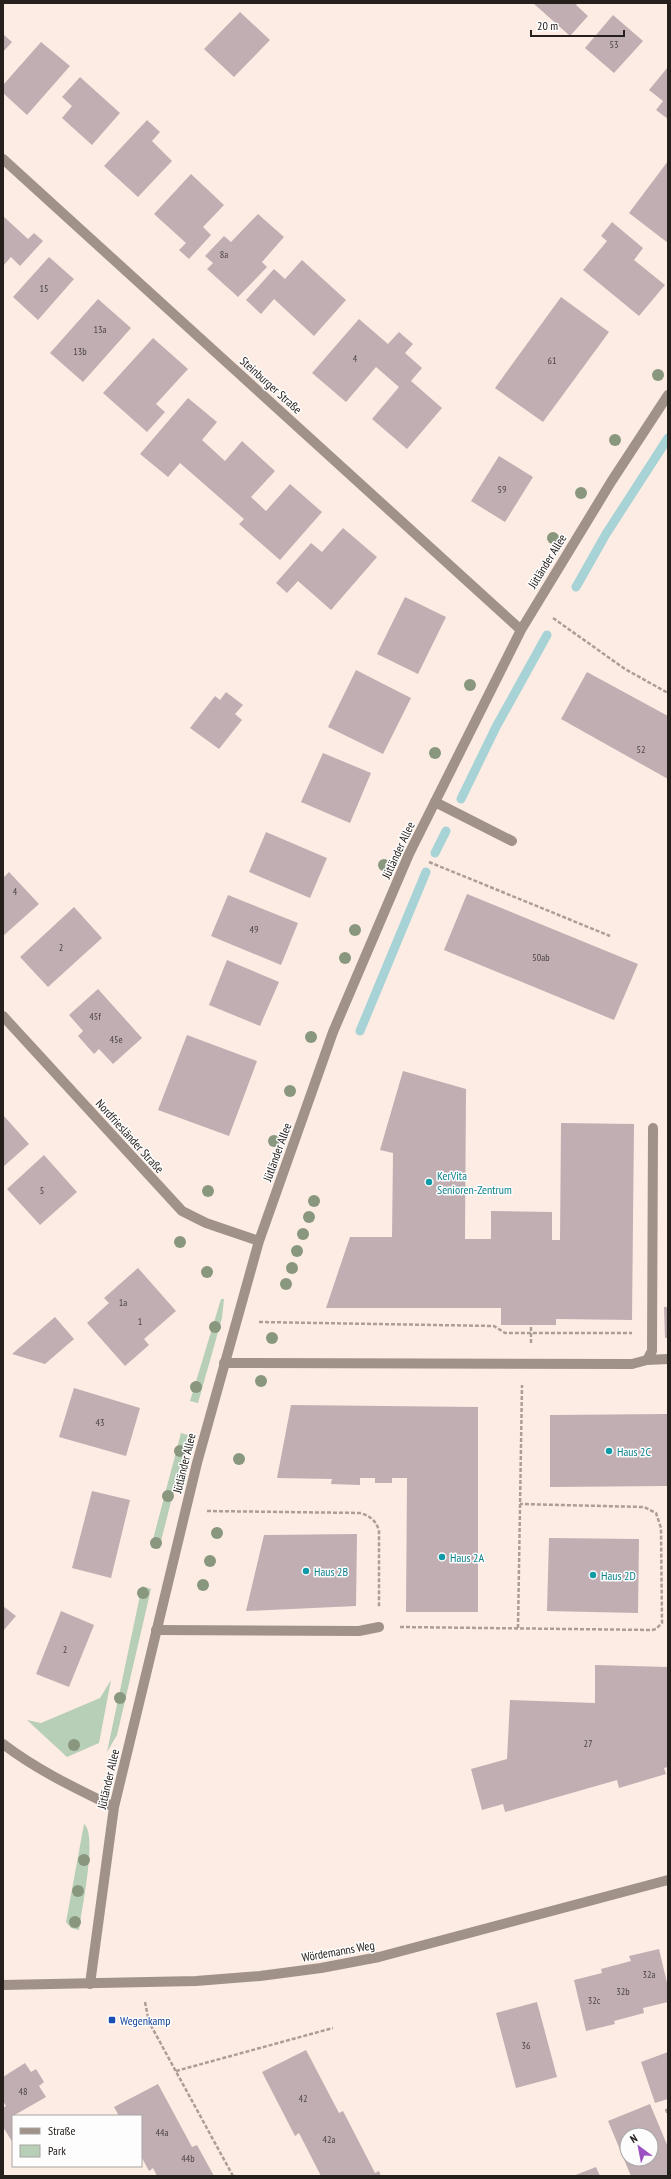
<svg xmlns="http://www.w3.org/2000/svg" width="671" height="2179" viewBox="0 0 671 2179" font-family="'PT Sans Narrow',sans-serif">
	<rect width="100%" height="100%" fill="#fdece3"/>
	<path fill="#b7ceb7" d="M221 1299H224L222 1318 198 1403 190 1401Z
		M181 1433 188 1435 159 1549 151 1547Z
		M142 1586 151 1589 117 1735 107 1752Z
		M111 1680 99 1743 67 1757 27 1720 41 1723 100 1698Z
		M84 1824C98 1834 81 1912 79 1930L71 1928 66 1922Z"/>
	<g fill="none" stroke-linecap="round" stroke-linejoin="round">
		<path stroke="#a7d3d6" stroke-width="9" d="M576 587 606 534 668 438
			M461 799 496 727 547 635
			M435 853 446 831
			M360 1031 426 872"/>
	</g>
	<path fill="#c0aeb3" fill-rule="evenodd" d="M533 3H578L576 5 588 16 570 36Z
		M240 12 270 40 234 77 204 49Z
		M613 15 643 41 614 73 585 48Z
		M3 34 12 42 3 52Z
		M41 42 70 66 27 115 3 93V85Z
		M668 67V119L656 110 663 101 649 90Z
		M80 77 120 113 92 145 62 118 72 106 62 97Z
		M147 120 160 132 152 141 172 161 138 197 104 166Z
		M668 161V243L629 213Z
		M191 174 224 205 203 227 211 235 189 259 179 250 186 243 154 214Z
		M258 214 284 237 262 262 267 267 238 297 207 269 213 263 205 256 224 236 231 242Z
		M3 216 28 239 34 233 43 241 20 266 11 257 3 266Z
		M612 222 643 248 634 260 665 285 639 316 583 270 607 241 601 236Z
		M49 257 74 279 38 320 13 297Z
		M302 260 346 300 314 336 274 299 261 314 246 300 274 269 285 279Z
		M561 297 609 332 543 422 495 388Z
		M98 299 131 328 83 382 50 353Z
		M359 319 388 344 399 332 413 344 405 353 422 368 411 381 442 408 407 449 372 419 399 387 376 367 346 402 312 373Z
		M153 338 188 369 156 404 165 412 147 432 103 393Z
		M188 398 217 422 202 440 225 461 242 441 275 471 251 497 266 511 290 484 322 512 280 560 239 524 244 519 180 463 168 477 140 454Z
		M499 456 533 477 505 522 471 501Z
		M343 528 377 557 331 610 298 581 287 593 276 583 311 543 322 552Z
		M405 597 446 617 418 674 377 654Z
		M356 670 411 698 383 754 328 727Z
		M587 672 668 716V779L561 719Z
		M226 692 243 705 235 714 242 720 219 749 190 728 215 696 220 700Z
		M323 753 371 773 350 823 301 802Z
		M266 832 327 858 310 898 249 872Z
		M9 872 39 904 3 936V878Z
		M467 894 638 964 614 1020 444 950Z
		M228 895 298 923 281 965 211 936Z
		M74 907 102 938 48 987 20 957Z
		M227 960 279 982 260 1026 209 1005Z
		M98 989 142 1038 113 1064 99 1049 94 1054 78 1036 83 1031 69 1015Z
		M187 1035 257 1061 229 1136 158 1110Z
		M403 1071 466 1089 465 1239H491V1211L552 1212V1240H560L561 1123 634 1124 632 1320 556 1319V1325H501V1308H326L350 1237H392L393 1153 380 1150Z
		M3 1115 29 1144 3 1167Z
		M44 1155 77 1192 40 1225 7 1189Z
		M138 1268 176 1311 144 1339 149 1345 125 1366 87 1323 109 1303 104 1298Z
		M664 1307H668V1338H665Z
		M55 1317 74 1339 45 1364 12 1354Z
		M74 1388 140 1408 126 1456 59 1437Z
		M291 1405 478 1407V1612H406L407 1478H392V1483H375V1478H360V1485L331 1484 332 1479 277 1478Z
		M668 1414V1486L550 1487V1415Z
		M92 1491 130 1500 111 1578 72 1568Z
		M357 1534 356 1606 246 1611 264 1535Z
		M549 1538 639 1539 638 1613 547 1611Z
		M3 1606 16 1616 3 1631Z
		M61 1611 94 1625 69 1687 36 1674Z
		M595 1665 668 1667V1767L664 1768 666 1774 619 1788 617 1780 505 1812 503 1804 482 1810 471 1769 507 1759 510 1700 595 1703Z
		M659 1949 668 1987V2002L643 2008 644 2013 614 2021 615 2024 586 2031 574 1980 602 1973 601 1969 631 1961 629 1956Z
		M537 2002 557 2077 516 2088 496 2013Z
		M306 2050 339 2113 343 2111 375 2173 379 2171 381 2176H321L299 2133 295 2136 262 2072Z
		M668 2052V2099L655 2103 641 2062Z
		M25 2063 31 2072 36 2069 44 2082 39 2086 46 2097 13 2116V2143L3 2127V2108L6 2106 3 2101V2077Z
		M158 2084 192 2147 197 2145 214 2176H157L153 2168 149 2171 141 2156V2116H119L114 2107Z
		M650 2104 668 2147V2176H631L608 2121ZM627 2135H651V2159H627Z
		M596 2167 600 2176H573Z"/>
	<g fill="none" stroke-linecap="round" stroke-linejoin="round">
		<path stroke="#ab9e98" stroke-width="2.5" stroke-dasharray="4 2" stroke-linecap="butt" d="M553 618 625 669 668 693
			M429 862 610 936
			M259 1322 494 1326 505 1333H632
			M531 1343V1325
			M207 1511 361 1513C371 1517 375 1520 379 1530V1607
			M400 1627 652 1630 656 1629 662 1623 661 1528 656 1513 644 1507 520 1504
			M518 1628 522 1385
			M145 2002 149 2022 233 2176
			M176 2071 333 2028
			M666 2109 668 2115"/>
		<path stroke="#a09289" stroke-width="10" d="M435 802 512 841
			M647 1360 668 1359
			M224 1363 632 1364 647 1360 652 1351 653 1128
			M156 1630 359 1631 379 1627"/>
		<path stroke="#a09289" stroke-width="10" d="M3 159 521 630
			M3 1016 182 1211 206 1223 259 1241
			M3 1744C37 1770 75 1788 114 1807
			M90 1984 114 1807 197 1463 259 1241 333 1032 409 854 521 630 611 482 668 395"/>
		<path stroke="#a09289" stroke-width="10" d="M3 1985 196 1981 260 1976 321 1968 379 1957 668 1880"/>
	</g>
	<g fill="#8a977f">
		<circle cx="658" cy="375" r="6"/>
		<circle cx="615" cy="440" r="6"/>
		<circle cx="581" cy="493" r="6"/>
		<circle cx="553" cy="538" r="6"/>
		<circle cx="470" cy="685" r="6"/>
		<circle cx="435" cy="753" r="6"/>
		<circle cx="384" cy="865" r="6"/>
		<circle cx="355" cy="930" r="6"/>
		<circle cx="345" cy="958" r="6"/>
		<circle cx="311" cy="1037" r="6"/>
		<circle cx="290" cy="1091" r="6"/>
		<circle cx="274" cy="1141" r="6"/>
		<circle cx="208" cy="1191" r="6"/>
		<circle cx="314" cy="1201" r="6"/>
		<circle cx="309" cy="1217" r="6"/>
		<circle cx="303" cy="1234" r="6"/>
		<circle cx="180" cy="1242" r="6"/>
		<circle cx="297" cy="1251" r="6"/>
		<circle cx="292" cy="1268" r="6"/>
		<circle cx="207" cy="1272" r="6"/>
		<circle cx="286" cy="1284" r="6"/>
		<circle cx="215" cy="1327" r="6"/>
		<circle cx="272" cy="1338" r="6"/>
		<circle cx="261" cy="1381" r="6"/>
		<circle cx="196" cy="1387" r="6"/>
		<circle cx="180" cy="1451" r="6"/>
		<circle cx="239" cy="1459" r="6"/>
		<circle cx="168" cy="1496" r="6"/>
		<circle cx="217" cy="1533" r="6"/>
		<circle cx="156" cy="1543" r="6"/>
		<circle cx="210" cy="1561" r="6"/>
		<circle cx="203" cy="1585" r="6"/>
		<circle cx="143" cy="1593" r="6"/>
		<circle cx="120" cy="1698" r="6"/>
		<circle cx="74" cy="1745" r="6"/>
		<circle cx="84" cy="1860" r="6"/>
		<circle cx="78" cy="1891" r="6"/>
		<circle cx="75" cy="1922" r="6"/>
	</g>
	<g fill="#0f9aa8" stroke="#fdfdfd" stroke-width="1.5">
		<circle cx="429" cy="1182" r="4"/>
		<circle cx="609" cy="1451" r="4"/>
		<circle cx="442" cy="1557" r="4"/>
		<circle cx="306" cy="1571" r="4"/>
		<circle cx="593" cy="1575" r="4"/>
	</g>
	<rect fill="#1a4fb4" stroke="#fdfdfd" stroke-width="1.5" x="108" y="2016" width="8" height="8" rx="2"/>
	<g text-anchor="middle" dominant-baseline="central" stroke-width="3" stroke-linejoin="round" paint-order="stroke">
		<g font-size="10" fill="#4c4442">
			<text x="614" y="44">53</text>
			<text x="224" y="254">8a</text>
			<text x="44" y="288">15</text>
			<text x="100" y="329">13a</text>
			<text x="80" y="351">13b</text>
			<text x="355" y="358">4</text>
			<text x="552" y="360">61</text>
			<text x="502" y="489">59</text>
			<text x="641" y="749">52</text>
			<text x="15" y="891">4</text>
			<text x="254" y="929">49</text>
			<text x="61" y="947">2</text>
			<text x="541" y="957">50ab</text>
			<text x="95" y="1016">45f</text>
			<text x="116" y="1039">45e</text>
			<text x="42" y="1190">5</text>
			<text x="123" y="1302">1a</text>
			<text x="140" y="1321">1</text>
			<text x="100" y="1422">43</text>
			<text x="65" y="1649">2</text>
			<text x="588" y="1743">27</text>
			<text x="649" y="1974">32a</text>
			<text x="623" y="1991">32b</text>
			<text x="594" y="2000">32c</text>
			<text x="526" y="2045">36</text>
			<text x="23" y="2091">48</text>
			<text x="303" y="2098">42</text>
			<text x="162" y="2132">44a</text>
			<text x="329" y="2139">42a</text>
			<text x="188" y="2158">44b</text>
		</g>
		<g font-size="12" fill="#26201d" stroke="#fdfdfd">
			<text transform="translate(271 385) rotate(42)">Steinburger Straße</text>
			<text transform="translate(547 561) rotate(-58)">Jütländer Allee</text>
			<text transform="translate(398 850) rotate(-65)">Jütländer Allee</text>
			<text transform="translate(130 1136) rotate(48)">Nordfriesländer Straße</text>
			<text transform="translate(277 1152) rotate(-70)">Jütländer Allee</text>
			<text transform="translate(184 1463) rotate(-76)">Jütländer Allee</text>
			<text transform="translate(108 1779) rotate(-77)">Jütländer Allee</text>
			<text transform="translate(338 1951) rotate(-10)">Wördemanns Weg</text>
		</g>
		<g font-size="12" fill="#0d838f" stroke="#fdfdfd" text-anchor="start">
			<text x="437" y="1175">KerVita<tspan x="437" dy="14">Senioren-Zentrum</tspan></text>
			<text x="617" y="1451">Haus 2C</text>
			<text x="450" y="1557">Haus 2A</text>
			<text x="314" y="1571">Haus 2B</text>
			<text x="601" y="1575">Haus 2D</text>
		</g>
		<g font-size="12" fill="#164399" stroke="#fdfdfd" text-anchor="start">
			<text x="120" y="2020">Wegenkamp</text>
		</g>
	</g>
	<rect width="671" height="2179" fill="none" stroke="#26201d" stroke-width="8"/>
	<rect x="12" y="2115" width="130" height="52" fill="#fdfdfd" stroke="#a7a5a3"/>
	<rect x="20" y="2128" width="20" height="6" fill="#a09289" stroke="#a7a5a3"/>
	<text x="48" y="2135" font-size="12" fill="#26201d">Straße</text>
	<rect x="20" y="2145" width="20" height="12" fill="#b7ceb7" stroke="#a7a5a3"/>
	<text x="48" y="2155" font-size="12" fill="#26201d">Park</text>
	<g transform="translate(639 2147) rotate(328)"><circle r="19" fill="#fdfdfd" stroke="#a7a5a3"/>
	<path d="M0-3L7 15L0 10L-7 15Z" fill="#9c50c2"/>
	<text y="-6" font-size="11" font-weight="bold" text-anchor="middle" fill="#26201d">N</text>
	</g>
	<path d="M531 30v6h93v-6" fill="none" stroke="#26201d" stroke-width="2"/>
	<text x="537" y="30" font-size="12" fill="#26201d" stroke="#fdfdfd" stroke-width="3" paint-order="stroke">20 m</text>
</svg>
